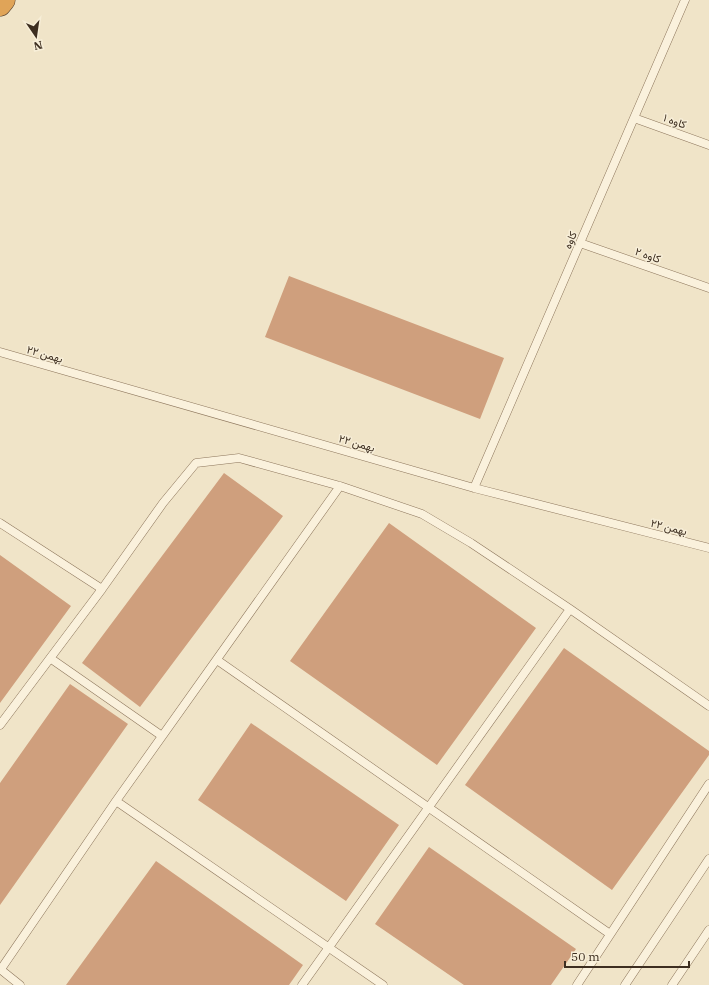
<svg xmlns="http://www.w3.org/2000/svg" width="709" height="985" viewBox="0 0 709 985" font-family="'IBM Plex Serif',Vazirmatn,serif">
	<rect width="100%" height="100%" fill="#f0e4c8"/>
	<path fill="#cf9f7d" d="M289 276 504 358 480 419 265 337Z
		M224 473 283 516 140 707 82 663Z
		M389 523 536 628 437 765 290 661Z
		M0 555 71 606 0 703Z
		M564 648 709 751V755L612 890 465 785Z
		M70 684 128 724 0 905V783Z
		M251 723 399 825 346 901 198 800Z
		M429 847 576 949 551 985H464L375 924Z
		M156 861 303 965 289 985H66Z"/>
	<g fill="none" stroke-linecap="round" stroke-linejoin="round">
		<defs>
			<path id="lane" d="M634 118 709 145
				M580 243 709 288
				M0 352 474 488 709 548
				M474 488 685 0
				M0 523 102 589
				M50 658 162 736
				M217 660 610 934
				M0 725 102 589 163 503 196 463 239 458 340 486 422 514 471 543 570 609 709 706
				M116 801 340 486
				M0 969 20 985
				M1 969 116 801 383 985
				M302 985 570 609
				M577 985 709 784
				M625 985 709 859
				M672 985 709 930"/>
			<path id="highway" d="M0 5 4 0"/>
		</defs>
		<use href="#lane" stroke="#8d765c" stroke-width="9"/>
		<use href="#highway" stroke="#5b4430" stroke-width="23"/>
		<use href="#lane" stroke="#faf1dc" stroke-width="8"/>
		<use href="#highway" stroke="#e0a458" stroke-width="22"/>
	</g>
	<g text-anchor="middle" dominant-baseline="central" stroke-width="3" stroke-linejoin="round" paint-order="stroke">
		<g font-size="11" fill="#3d2e20" stroke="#f7eed8">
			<text transform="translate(675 121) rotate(20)">کاوه ۱</text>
			<text transform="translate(570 240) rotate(-67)">کاوه</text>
			<text transform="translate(648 255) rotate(19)">کاوه ۲</text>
			<text transform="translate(45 354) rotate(16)">۲۲ بهمن</text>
			<text transform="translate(357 443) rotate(16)">۲۲ بهمن</text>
			<text transform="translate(669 527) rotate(14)">۲۲ بهمن</text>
		</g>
	</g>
	<g transform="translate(36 36) rotate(167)" stroke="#f7eed8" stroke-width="3" paint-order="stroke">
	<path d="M0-3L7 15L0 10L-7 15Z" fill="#3d2e20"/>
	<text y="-6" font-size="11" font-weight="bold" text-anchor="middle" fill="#3d2e20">N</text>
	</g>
	<path d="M565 961v6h124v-6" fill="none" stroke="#3d2e20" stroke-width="2"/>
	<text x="571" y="961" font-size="12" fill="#3d2e20" stroke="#f7eed8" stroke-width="3" paint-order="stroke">50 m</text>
</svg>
